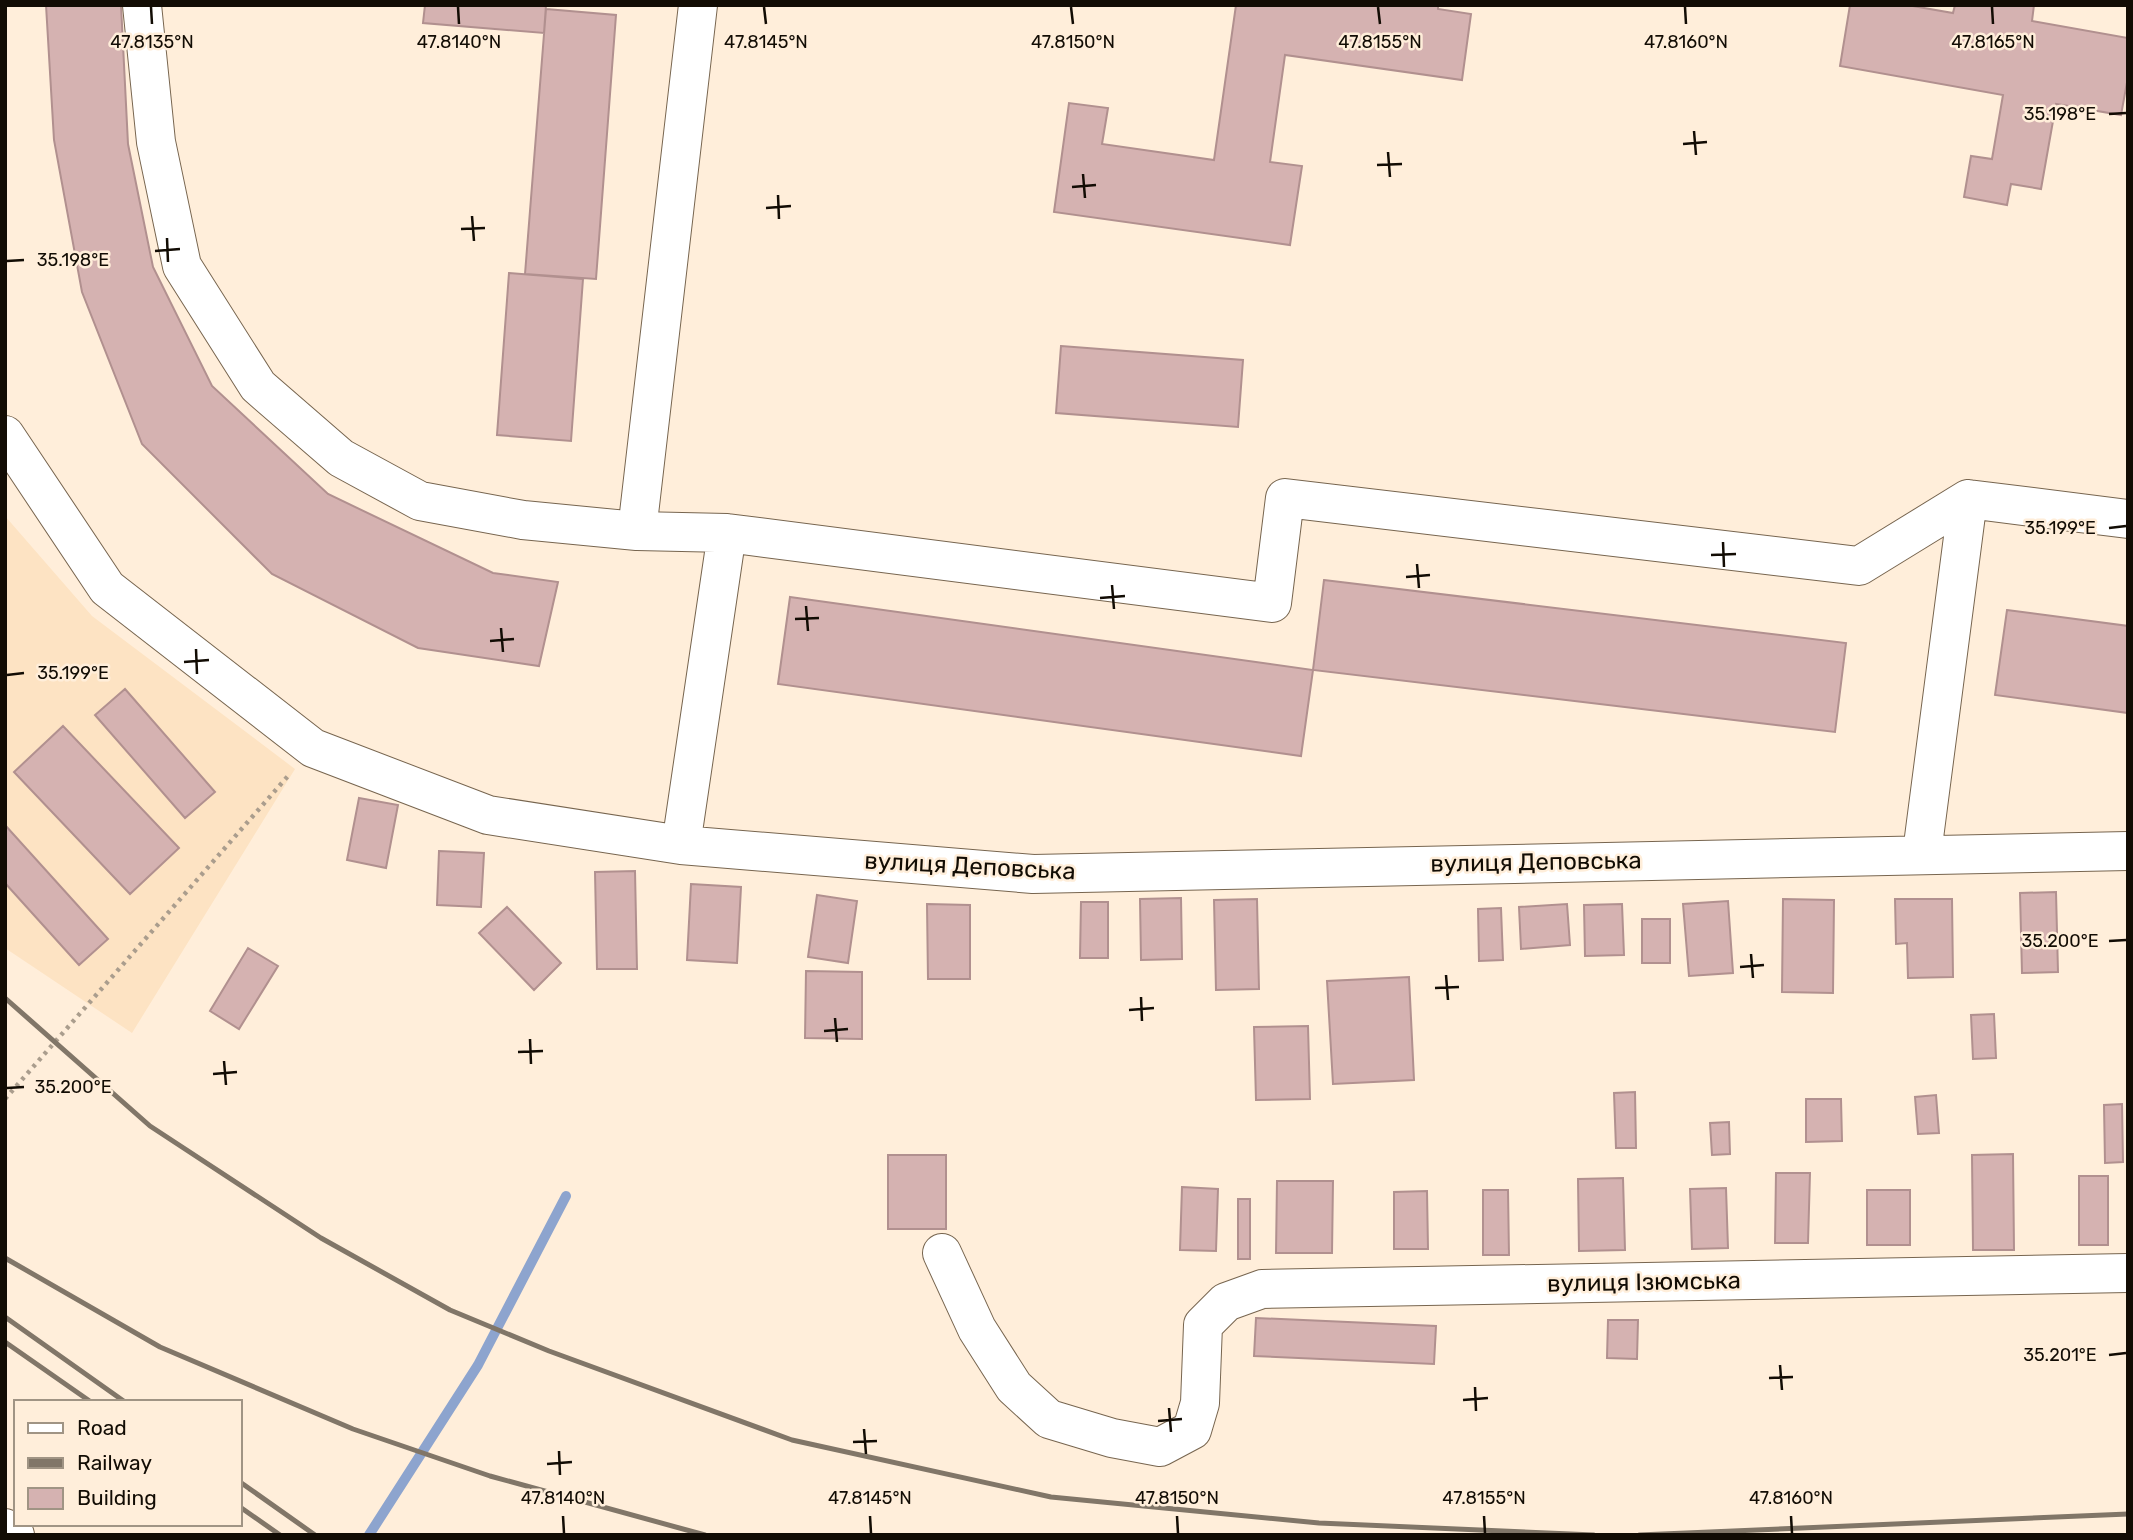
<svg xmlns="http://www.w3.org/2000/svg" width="2133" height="1540" viewBox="0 0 2133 1540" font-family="Rubik,sans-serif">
	<rect width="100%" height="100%" fill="#ffeeda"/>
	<path fill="#fde3c3" d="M5 516 92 616 295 769 132 1033 5 948Z"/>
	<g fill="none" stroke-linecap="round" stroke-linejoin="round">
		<path stroke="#8da4ce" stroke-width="10" d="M369 1535 478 1365 566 1196"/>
	</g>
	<path fill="#d5b2b1" stroke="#b1908f" stroke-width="2" d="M46 5H121L128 144 153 267 212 386 328 494 493 573 558 582 539 666 418 648 272 574 142 444 82 292 54 140Z
		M425 5H546L544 33 423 23Z
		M1236 5H1438V9L1471 14 1462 80 1285 55 1270 162 1302 166 1290 245 1054 212 1069 103 1108 108 1102 144 1214 160Z
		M1850 5H1907L1953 13 1955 5H2034L2032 21 2128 38V77L2121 115 2056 104 2041 189 2011 184 2007 205 1964 197 1971 156 1992 159 2003 95 1840 66Z
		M546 9 616 15 596 279 525 274Z
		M509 273 583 279 571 441 497 435Z
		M1061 346 1243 360 1238 427 1056 413Z
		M1324 580 1846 643 1835 732 1313 670Z
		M790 597 1313 670 1301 756 778 684Z
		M2007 610 2128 626V713L1995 695Z
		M125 689 215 792 185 818 95 715Z
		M63 726 179 848 130 894 14 772Z
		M359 798 398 805 386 868 347 860Z
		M5 825 108 939 79 965 5 883Z
		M439 851 484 853 481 907 437 905Z
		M635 871 637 969H597L595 872Z
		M691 884 741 887 737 963 687 960Z
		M2056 892 2058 972 2022 973 2020 893Z
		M817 895 857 901 848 963 808 957Z
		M1181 898 1182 959 1141 960 1140 899Z
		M1257 899 1259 989 1216 990 1214 900Z
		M1783 899 1834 900 1833 993 1782 992Z
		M1895 899H1952L1953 977 1908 978 1907 943 1896 944Z
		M1728 901 1733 973 1689 976 1683 904Z
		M1081 902H1108V958H1080Z
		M927 904 970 905V979H928Z
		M1567 904 1570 945 1521 949 1519 907Z
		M1622 904 1624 955 1585 956 1584 905Z
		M507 907 561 963 534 990 479 933Z
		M1501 908 1503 960 1479 961 1478 909Z
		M1642 919H1670V963H1642Z
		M248 948 278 966 239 1029 210 1011Z
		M806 971 862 972V1039L805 1038Z
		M1409 977 1414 1080 1333 1084 1327 981Z
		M1994 1014 1996 1058 1973 1059 1971 1015Z
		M1308 1026 1310 1099 1256 1100 1254 1027Z
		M1635 1092 1636 1148H1616L1614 1093Z
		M1936 1095 1939 1133 1918 1134 1915 1097Z
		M1806 1099H1841L1842 1141 1806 1142Z
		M2122 1104 2123 1162 2105 1163 2104 1105Z
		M1729 1122 1730 1154 1712 1155 1710 1123Z
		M2013 1154 2014 1250H1973L1972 1155Z
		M888 1155H946V1229H888Z
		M1776 1173H1810L1808 1243H1775Z
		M2079 1176H2108V1245H2079Z
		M1623 1178 1625 1250 1579 1251 1578 1179Z
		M1277 1181H1333L1332 1253H1276Z
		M1182 1187 1218 1189 1216 1251 1180 1250Z
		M1726 1188 1728 1248 1692 1249 1690 1189Z
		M1483 1190H1508L1509 1255H1483Z
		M1867 1190H1910V1245H1867Z
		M1427 1191 1428 1249H1394V1192Z
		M1238 1199H1250V1259H1238Z
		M1256 1318 1436 1326 1434 1364 1254 1356Z
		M1608 1320H1638L1637 1359 1607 1358Z"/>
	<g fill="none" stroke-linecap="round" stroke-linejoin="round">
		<defs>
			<path id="minor" d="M142 5 156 142 182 266 258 386 341 458 420 501 523 520 637 531
				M5 435 107 588 313 748 488 815 681 845 1033 874 2128 851
				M727 533 1272 603 1285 498 1859 566 1968 499
				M681 845 727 533 637 531 698 5
				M1922 853 1968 499 2128 519
				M942 1253 977 1329 1014 1387 1049 1419 1112 1438 1160 1447 1192 1430 1200 1403 1203 1325 1226 1302 1262 1289 2128 1273
				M5 1528 15 1535"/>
		</defs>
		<use href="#minor" stroke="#77654f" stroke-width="40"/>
		<path stroke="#aa9d8d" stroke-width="4.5" stroke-dasharray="3.5 5" stroke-linecap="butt" d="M5 1099 288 776"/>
		<use href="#minor" stroke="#fff" stroke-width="38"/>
		<path stroke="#817668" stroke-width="5" d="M5 998 150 1126 321 1238 450 1310 549 1351 792 1440 1051 1497 1319 1523 1594 1535
			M5 1258 160 1347 353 1429 490 1476 705 1535
			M5 1317 125 1402
			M5 1342 91 1402
			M240 1482 315 1535
			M240 1507 280 1535
			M1639 1535 2128 1514"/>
	</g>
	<path fill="none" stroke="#120c04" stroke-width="2.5" d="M151 7 152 24M458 7 459 24M764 7 766 24M1071 7 1073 24M1378 7 1380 24M1685 7 1686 24M1992 7 1993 24M2109 114 2126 113M1694 131 1696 155M1683 144 1707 142M1388 152 1390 177M1377 165 1402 164M1083 174 1085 198M1072 187 1096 185M778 195 779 219M766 208 791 206M472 216 474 241M461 229 485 228M167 238 168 262M155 251 180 249M7 261 24 260M2109 528 2126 526M1723 542 1724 567M1711 555 1736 554M1417 564 1419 588M1406 577 1430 575M1112 585 1114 609M1100 598 1125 596M806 606 808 631M795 619 819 618M501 628 503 652M490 641 514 639M196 649 197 674M184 662 209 660M7 675 24 673M2109 941 2126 940M1751 954 1753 978M1740 967 1764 965M1446 975 1448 1000M1435 988 1459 987M1141 997 1142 1021M1129 1010 1154 1008M835 1018 837 1042M824 1031 848 1029M530 1039 531 1064M518 1052 543 1051M224 1061 226 1085M213 1074 237 1072M7 1088 24 1087M2109 1355 2126 1353M1780 1365 1782 1390M1769 1378 1793 1377M1475 1387 1476 1411M1463 1400 1488 1398M1169 1408 1171 1432M1158 1421 1182 1419M864 1429 866 1454M853 1442 877 1441M559 1451 560 1475M547 1464 572 1462M563 1516 564 1533M870 1516 871 1533M1177 1516 1178 1533M1484 1516 1485 1533M1791 1516 1792 1533"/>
	<g text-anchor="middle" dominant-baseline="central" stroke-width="5" stroke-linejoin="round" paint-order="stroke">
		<g font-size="24" fill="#120c04" stroke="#ffeeda">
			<text transform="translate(1536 862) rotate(-1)">вулиця Деповська</text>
			<text transform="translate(970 866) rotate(3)">вулиця Деповська</text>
			<text transform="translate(1644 1282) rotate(-1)">вулиця Ізюмська</text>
		</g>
	</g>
	<g font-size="18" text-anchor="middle" fill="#120c04" stroke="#ffeeda" stroke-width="5" stroke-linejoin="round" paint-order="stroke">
		<text x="152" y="48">47.8135°N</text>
		<text x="459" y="48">47.8140°N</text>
		<text x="766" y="48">47.8145°N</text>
		<text x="1073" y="48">47.8150°N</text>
		<text x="1380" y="48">47.8155°N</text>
		<text x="1686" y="48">47.8160°N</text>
		<text x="1993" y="48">47.8165°N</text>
		<text x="2060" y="120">35.198°E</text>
		<text x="73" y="266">35.198°E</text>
		<text x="2060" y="534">35.199°E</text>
		<text x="73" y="679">35.199°E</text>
		<text x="2060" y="947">35.200°E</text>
		<text x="73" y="1093">35.200°E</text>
		<text x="2060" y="1361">35.201°E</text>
		<text x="563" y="1504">47.8140°N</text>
		<text x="870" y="1504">47.8145°N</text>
		<text x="1177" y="1504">47.8150°N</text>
		<text x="1484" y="1504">47.8155°N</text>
		<text x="1791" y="1504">47.8160°N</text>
	</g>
	<rect width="2133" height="1540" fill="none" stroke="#120c04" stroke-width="14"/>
	<rect x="14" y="1400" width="228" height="126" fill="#ffeeda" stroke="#a09484" stroke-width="2"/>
	<rect x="28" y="1423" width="35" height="10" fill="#ffffff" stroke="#a09484" stroke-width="2"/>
	<text x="77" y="1435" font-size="21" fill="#120c04">Road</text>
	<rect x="28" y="1458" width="35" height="10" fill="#817668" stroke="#a09484" stroke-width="2"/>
	<text x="77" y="1470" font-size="21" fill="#120c04">Railway</text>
	<rect x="28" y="1488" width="35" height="21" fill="#d5b2b1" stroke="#a09484" stroke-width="2"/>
	<text x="77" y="1505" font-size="21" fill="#120c04">Building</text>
</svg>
